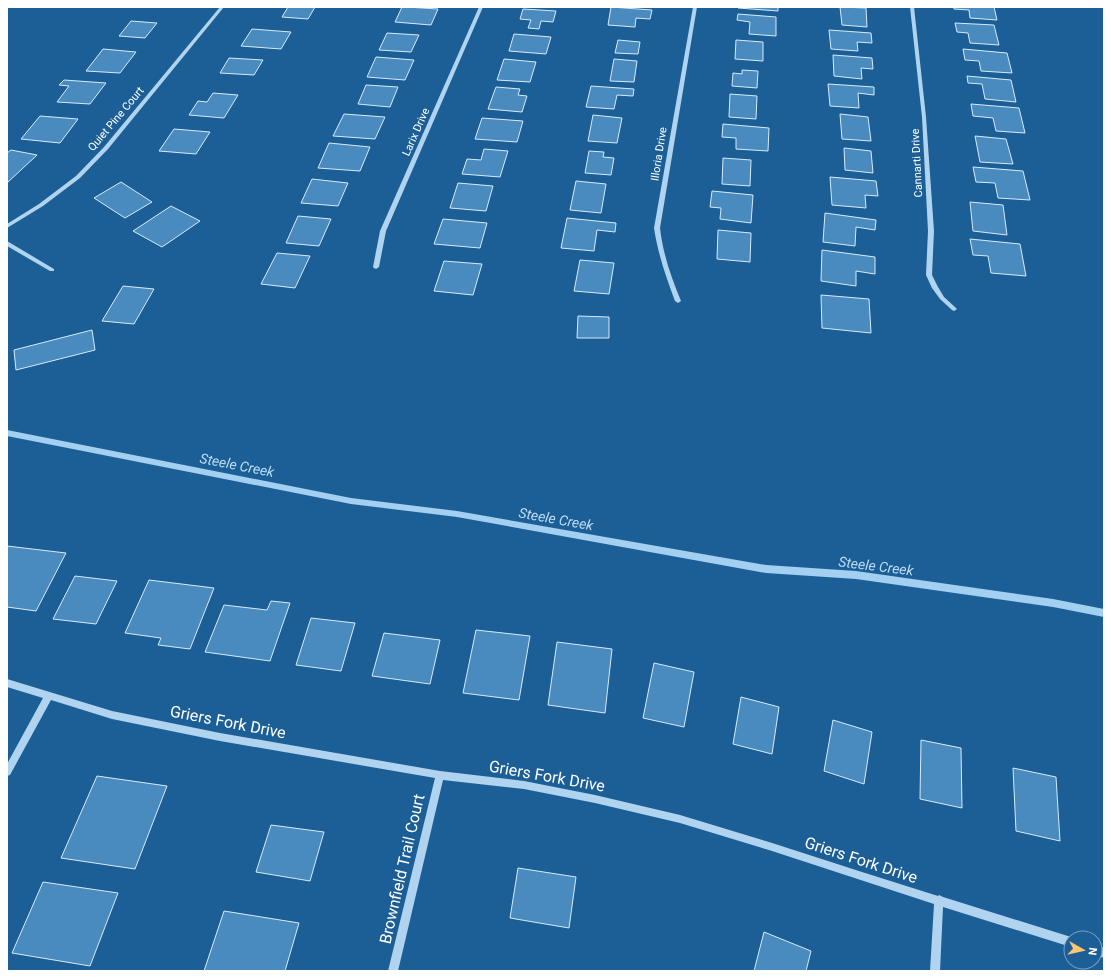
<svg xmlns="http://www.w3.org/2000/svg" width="1111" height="978" viewBox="0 0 1111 978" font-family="Roboto,sans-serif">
	<rect width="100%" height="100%" fill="#1c5f97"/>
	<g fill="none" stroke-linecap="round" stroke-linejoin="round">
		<path fill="#a3d0f1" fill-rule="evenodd" d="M7 430 351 498 457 511 766 565 856 571 1053 599 1104 609V617L1053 607 856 579 766 573 457 517 351 504 7 436Z"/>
	</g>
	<path fill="#498abf" stroke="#d7ebfb" d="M288 7H315L308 19 282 17Z
		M402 7H406L438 9 431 25 395 22Z
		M611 7 652 10 650 19 636 18 635 27 608 25Z
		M738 7H778V11L738 8Z
		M840 7 866 8 867 27 842 25Z
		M954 7H994L997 20 970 18 969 10 954 9Z
		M523 9 556 11 553 22 541 21 539 29 528 28 531 20 520 19Z
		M738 14 776 17V36L749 34 750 22 737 20Z
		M131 21 157 23 145 38 119 36Z
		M955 23 994 25 999 45 970 43 968 33 957 32Z
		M252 29 291 32 281 49 241 46Z
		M829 30 871 33 872 43 857 42 858 51 831 49Z
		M387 33 419 35 411 52 379 50Z
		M514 34 551 37 546 54 509 51Z
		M618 40 640 42 638 54 615 53Z
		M736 40 763 42V61L735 59Z
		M103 49 136 52 120 73 86 71Z
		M963 49 1007 53 1012 73 981 71 979 61 965 60Z
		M833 55 872 58 873 69 861 68 862 79 834 76Z
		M376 57 414 60 405 80 367 77Z
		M229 58 263 60 254 75 220 73Z
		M504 59 536 62 530 82 497 80Z
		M614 59 637 61 634 82 610 81Z
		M742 70 758 71 757 88 732 86 733 73 742 74Z
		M967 76 1011 80 1016 102 985 99 982 84 968 83Z
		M64 80 106 83 90 104 57 102 69 86 59 85Z
		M828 84 874 87V95L858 93 859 108 830 106Z
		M366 85 398 87 390 107 358 104Z
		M591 86 634 89 633 96 617 95 614 109 586 107Z
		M496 87 520 89 518 95 527 96 522 112 488 109Z
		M213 93 238 95 224 118 189 115 198 101 207 102Z
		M730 94 757 96 756 119 729 117Z
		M971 104 1019 108 1025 133 996 131 993 118 973 116Z
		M344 114 385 117 375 139 333 136Z
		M840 114 868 117 871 141 842 139Z
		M593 115 622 118 617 143 588 141Z
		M40 116 78 119 60 143 21 139Z
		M482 118 523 121 517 142 475 139Z
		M723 124 769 128 768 151 736 149V138L722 137Z
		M174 129 210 132 196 154 159 151Z
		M975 136 1006 139 1013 164 980 162Z
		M329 143 370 147 360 171 318 168Z
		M844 148 871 151 873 173 845 170Z
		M484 149 508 151 500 177 462 174 467 159 481 160Z
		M11 150 37 155 7 183V153Z
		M589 151 604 152 603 157 614 158 611 175 585 173Z
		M723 158 751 160 750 186 722 184Z
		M973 167 1023 171 1030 200 998 198 995 183 976 182Z
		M830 177 876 181 878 196 865 195 866 208 832 205Z
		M312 179 348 183 338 206 301 203Z
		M576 181 606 184 601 213 570 210Z
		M121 182 152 202 125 218 94 198Z
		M458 183 493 186 486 211 450 208Z
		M712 191 753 195 751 223 720 219 721 208 710 207Z
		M970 202 1003 205 1007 235 973 231Z
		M171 206 200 221 162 247 133 231Z
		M825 213 876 220 875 230 856 227 855 246 823 242Z
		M298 216 331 219 319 246 286 243Z
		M567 218 616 223 615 232 597 230 594 251 561 248Z
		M443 219 487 223 480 248 434 244Z
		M718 230 751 233 750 262 717 259Z
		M970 239 1020 244 1026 276 991 273 988 256 973 255Z
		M822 250 875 257V274L856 271V286L821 281Z
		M277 253 310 256 295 288 261 284Z
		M580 260 614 263 609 294 574 291Z
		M444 261 482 264 473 295 434 291Z
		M123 286 154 289 134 324 102 321Z
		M821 295 869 299 871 333 822 328Z
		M578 316 609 317V338H577Z
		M92 330 95 350 16 370 14 350Z
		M7 546 66 553 36 611 7 607Z
		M75 576 117 581 96 624 53 619Z
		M149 580 214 588 190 649 158 645 161 638 125 633Z
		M271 601 290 603 270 661 205 652 224 605 267 610Z
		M311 618 355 623 341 671 296 665Z
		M476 630 530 636 519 700 463 693Z
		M384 633 440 640 430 684 372 676Z
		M557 642 612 649 605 713 548 705Z
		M654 663 694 672 684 727 643 718Z
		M741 697 779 707 772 754 733 744Z
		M833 720 872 732 864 784 824 771Z
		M921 740 961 748 962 808 920 799Z
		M1013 768 1056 777 1060 841 1016 831Z
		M97 776 167 786 135 869 61 858Z
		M271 825 324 832 310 881 256 872Z
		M518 868 576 877 569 928 510 918Z
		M43 882 118 893 90 966 12 953Z
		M224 911 299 923 285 971H204Z
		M764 932 811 951 806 971H754Z"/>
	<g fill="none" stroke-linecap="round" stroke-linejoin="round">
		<path fill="#b0d4f0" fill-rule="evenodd" d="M220 7H224L108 149 80 178 43 206 7 228V224L39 204 76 176 104 147Z
			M479 7H483L386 231 379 267 376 269 374 268 373 267 380 231Z
			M693 7H697L660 228C663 254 671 277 681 301L678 303 675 301C666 277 658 254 654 228Z
			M910 7H914L926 117 934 231 932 275 938 287 944 297 956 308 957 309 954 311 952 310 940 299 932 288 926 275 928 231 922 117Z
			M7 241 54 269V271H50L7 246Z
			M7 679 112 711 220 733 440 771 524 781 595 795 680 815 769 842 862 872 938 896 939 895 943 897 1071 937 1073 938H1071V947L943 907 940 971H930L934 904 769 850 680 823 595 803 524 789 443 780 398 971H388L435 778 220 741 112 719 51 700 10 775 7 776V764L43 698 7 687Z
			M1095 945 1104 948V958L1095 955Z"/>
	</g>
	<g text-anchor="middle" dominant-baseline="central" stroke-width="3" stroke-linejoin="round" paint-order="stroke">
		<g font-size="11" fill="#fff" stroke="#1c5f97">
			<text transform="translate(116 119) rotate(-50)">Quiet Pine Court</text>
			<text transform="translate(416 132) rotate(-66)">Larix Drive</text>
			<text transform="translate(659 154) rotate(-81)">Illoria Drive</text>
			<text transform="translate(917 163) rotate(-93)">Cannarti Drive</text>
		</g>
		<g font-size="14" font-style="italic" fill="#bdddf6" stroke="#1c5f97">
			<text transform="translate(237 465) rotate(11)">Steele Creek</text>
			<text transform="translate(556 519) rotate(10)">Steele Creek</text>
			<text transform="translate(876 566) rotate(7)">Steele Creek</text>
		</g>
		<g font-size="16" fill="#fff" stroke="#1c5f97">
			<text transform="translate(228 722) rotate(11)">Griers Fork Drive</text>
			<text transform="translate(547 776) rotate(10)">Griers Fork Drive</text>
			<text transform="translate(861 860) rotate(18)">Griers Fork Drive</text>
			<text transform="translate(402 869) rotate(-77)">Brownfield Trail Court</text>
		</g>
	</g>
	<rect width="1111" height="978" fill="none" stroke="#ffffff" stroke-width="16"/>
	<g transform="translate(1083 950) rotate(98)"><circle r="19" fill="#1c5f97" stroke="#779fc1"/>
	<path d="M0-3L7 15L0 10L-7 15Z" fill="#ffc66f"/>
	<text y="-6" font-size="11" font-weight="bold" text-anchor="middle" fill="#ffffff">N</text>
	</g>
</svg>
